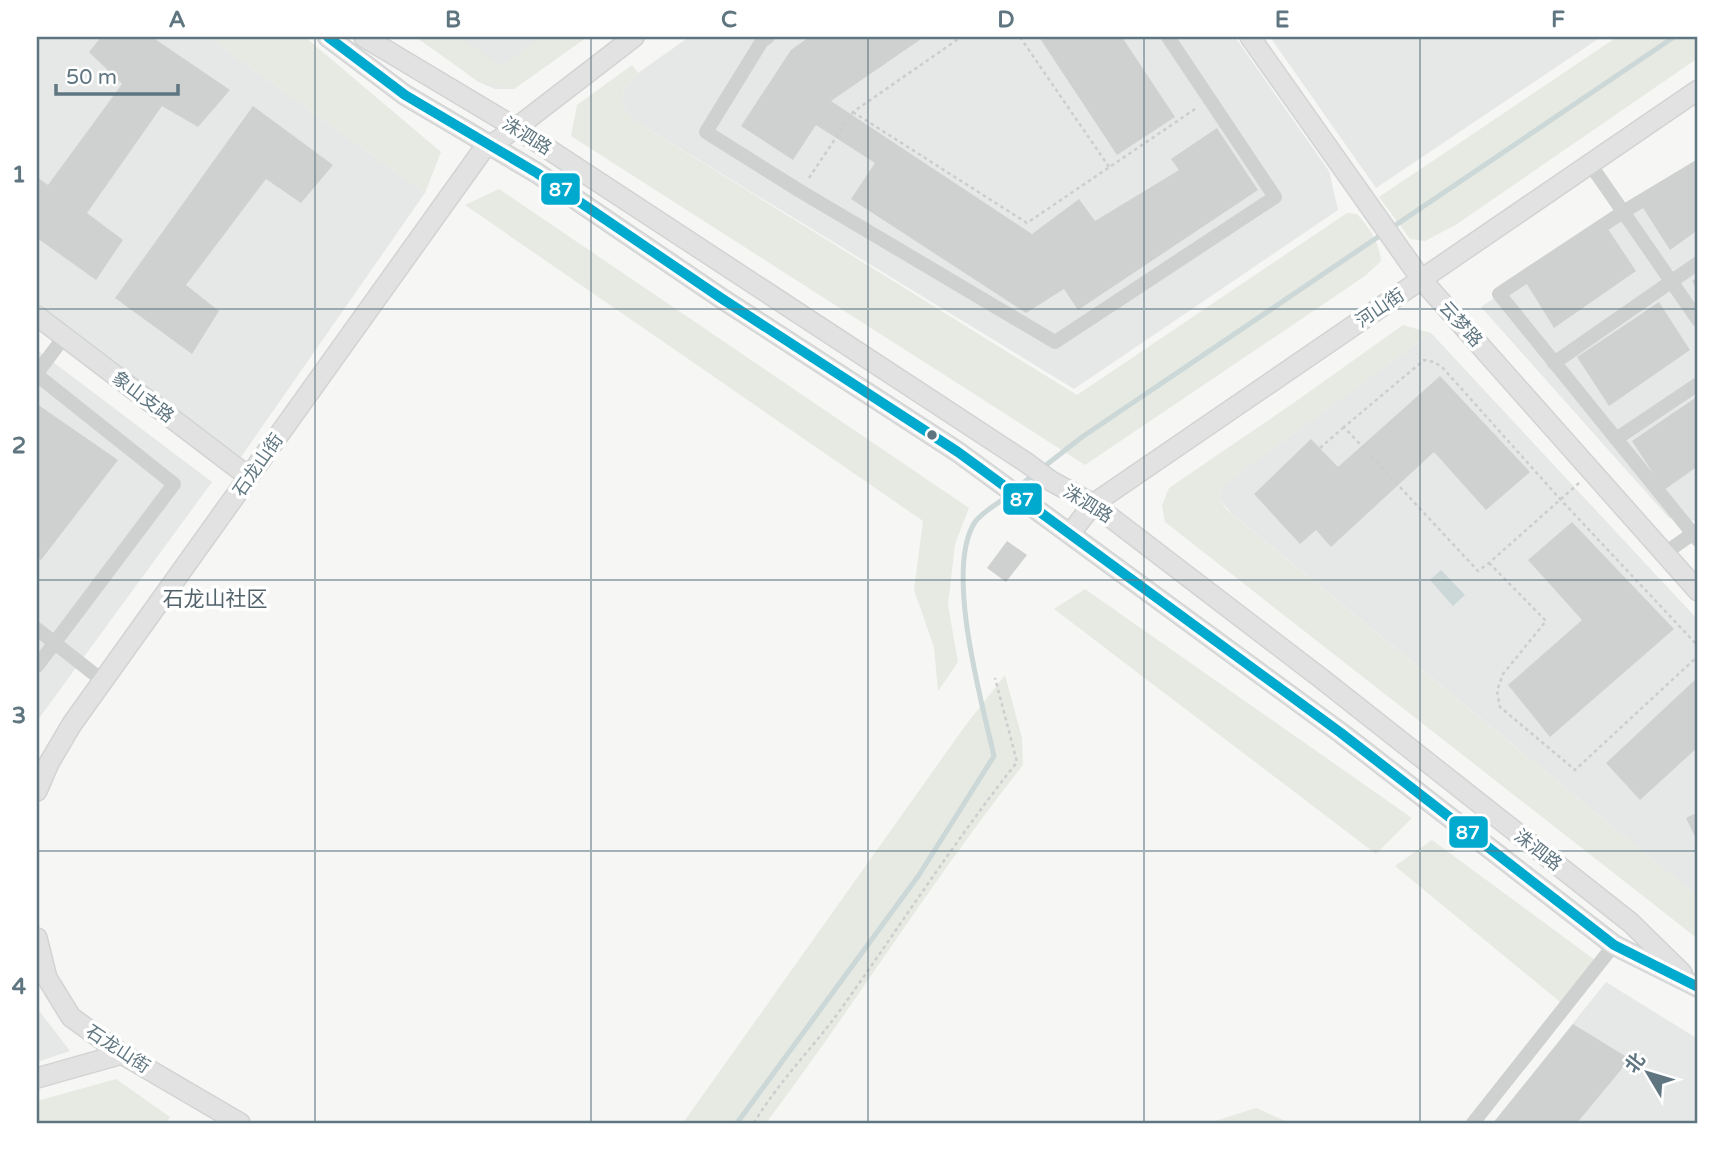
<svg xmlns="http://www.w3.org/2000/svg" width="1735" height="1160" viewBox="0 0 1735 1160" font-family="'Varela Round','Noto Sans SC',sans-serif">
	<rect width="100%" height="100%" fill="#f6f6f4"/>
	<path fill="#e5e8e7" d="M37 37H208L425 193 241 457 37 303Z
		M416 37H587L514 89H495L479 82Z
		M689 37H1235L1329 171 1338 210 1074 389 632 119 622 105 624 91 638 73Z
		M1270 37H1601L1376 188Z
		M1698 160V521L1669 518 1481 307Z
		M1431 333 1698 620V897L1231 513 1219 499 1222 488 1234 477Z
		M37 350 212 482 37 721Z
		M1606 982 1698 1039V1123H1493Z
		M37 1008 70 1051 37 1062Z"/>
	<path fill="#e6eae2" d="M208 37H305L441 152 425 193Z
		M416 37H460L501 66 542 37H587L514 89 479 82Z
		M1617 37H1698V58L1457 224 1425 241 1410 239 1379 197Z
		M632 65 638 73 624 91 622 105 632 119 1077 395 1347 213 1357 214C1370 229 1379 241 1381 261L1365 276 1085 465 571 136 577 105Z
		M499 189 969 508 955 544 948 605 958 662 938 691 934 647 914 590 923 521 465 205Z
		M1403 325 1431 333 1234 477 1222 488 1219 499 1227 510 1698 897V939L1165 522 1162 506 1169 488 1292 404Z
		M1085 589 1412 818 1376 854 1054 609Z
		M1005 675 1022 738 1023 765C932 880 855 1005 766 1123H683L965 726Z
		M1432 840 1599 963 1565 1006 1395 866Z
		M116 1079 170 1117 166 1123H37V1101Z
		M1256 1108 1290 1123H1209Z"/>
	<path fill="#ccd7d8" d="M1441 570 1465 595 1453 606 1430 580Z"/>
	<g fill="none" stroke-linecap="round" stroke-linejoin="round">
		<path stroke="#ccd7d8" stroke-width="5" d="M1041 469 1082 437 1674 37
			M1016 489 1033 475
			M737 1123 919 875 994 756C982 703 944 569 975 522 982 512 999 503 1009 495"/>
	</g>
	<path fill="#cfd1d1" d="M101 37H152L230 90 198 127 162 106 87 213 123 240 96 280 37 238V177L48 185 122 84 89 52Z
		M809 37H924L831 101 1032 234 1079 199 1095 221 1179 170 1171 159 1217 128 1258 190 1078 310 1064 289 1026 313 851 199 875 163 816 125 793 160 741 126 791 50Z
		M1039 37H1122L1175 117 1117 155Z
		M253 106 333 165 301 203 266 179 186 285 219 311 192 354 115 298Z
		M1698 160V230L1670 250 1638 200Z
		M1604 223 1636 271 1554 328 1523 278Z
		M1698 277V292L1692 281Z
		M1659 302 1690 350 1609 406 1577 357Z
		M1440 376 1530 472 1486 510 1434 452 1331 547 1316 530 1300 544 1254 494 1311 439 1338 467Z
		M1698 396V466L1664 490 1632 441Z
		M37 404 118 460 41 560 37 557Z
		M1572 522 1674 629 1550 737 1508 685 1582 620 1528 560Z
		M1007 541 1027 555 1006 582 987 568Z
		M1698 677V747L1640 800 1606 763Z
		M1698 812V843L1686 818Z
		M1573 1024 1630 1059 1577 1123H1493Z"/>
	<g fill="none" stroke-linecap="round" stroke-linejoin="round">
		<defs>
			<path id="secondary" d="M328 37 405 95 537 173 721 298 958 452 1341 733 1614 945 1698 987
				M364 37 516 128 1027 463 1051 481 1093 504 1322 679 1631 923 1682 973
				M1250 37 1421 279 1698 591
				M37 316 249 477
				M1070 534 1093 504 1698 90
				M37 791 49 763 72 724 482 151 516 128 634 37
				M37 938 47 978 71 1017 122 1054 240 1123
				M37 1078 122 1054"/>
		</defs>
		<use href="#secondary" stroke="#d2d4d4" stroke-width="22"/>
		<path stroke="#cccdce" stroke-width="2.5" stroke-dasharray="3.5 3.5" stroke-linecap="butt" d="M1020 37 1109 167
			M853 112 1027 223 1198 107
			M809 178 853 112 961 37
			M1320 448 1344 427
			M1579 483 1489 563 1478 571 1344 427 1424 360 1434 362 1442 367 1560 499 1698 646
			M1489 563 1546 621 1503 674 1497 691 1500 707 1575 770 1698 656
			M754 1123C778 1082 813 1048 841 1009 900 926 954 842 1017 762L995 678"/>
		<path stroke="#cfd1d1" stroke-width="14" d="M768 37 762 41 706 132 800 191 1055 342 1275 197 1168 37
			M1590 164 1698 320
			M1698 167 1623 212 1499 294 1698 540
			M1554 363 1698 263
			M37 373 64 337
			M37 375 174 484 37 666
			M1616 439 1698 384
			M1665 553 1698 530
			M37 629 103 681
			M1473 1123 1614 945"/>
		<use href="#secondary" stroke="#e2e2e3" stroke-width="19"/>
		<defs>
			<path id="bus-1" d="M328 37 405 95 537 173 721 298 958 452 1341 733 1614 945 1698 987"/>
		</defs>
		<use href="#bus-1" stroke="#fff" stroke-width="16"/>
		<use href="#bus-1" stroke="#00a9ce" stroke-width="10"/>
	</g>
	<path fill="none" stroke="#5f7681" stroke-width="2" stroke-opacity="0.55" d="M315 37V1123M591 37V1123M868 37V1123M1144 37V1123M1420 37V1123M37 309H1698M37 580H1698M37 851H1698"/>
	<circle fill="#5f7681" stroke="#fff" stroke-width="2.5" cx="932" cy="435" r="6"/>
	<g text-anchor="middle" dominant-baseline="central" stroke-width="7" stroke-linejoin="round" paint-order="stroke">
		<g font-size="18" fill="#5f7681" stroke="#fff">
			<text transform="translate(527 136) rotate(32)">洙泗路</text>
			<text transform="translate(1380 308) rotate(-34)">河山街</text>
			<text transform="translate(1461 324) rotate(48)">云梦路</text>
			<text transform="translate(143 397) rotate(37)">象山支路</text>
			<text transform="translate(258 465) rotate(-55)">石龙山街</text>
			<text transform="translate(1088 504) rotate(32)">洙泗路</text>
			<text transform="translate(1538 850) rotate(38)">洙泗路</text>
			<text transform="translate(118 1049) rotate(33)">石龙山街</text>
		</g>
		<g font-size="21" fill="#52636c" stroke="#fff">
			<text x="215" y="599">石龙山社区</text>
		</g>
	</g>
	<g stroke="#fff" stroke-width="2.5">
		<rect x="540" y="172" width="41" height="34" rx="7" fill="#00a9ce"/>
		<rect x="1002" y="482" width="41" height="34" rx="7" fill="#00a9ce"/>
		<rect x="1448" y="815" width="41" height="34" rx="7" fill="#00a9ce"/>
	</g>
	<g font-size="19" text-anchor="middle" font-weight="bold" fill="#fff">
		<text x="561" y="196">87</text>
		<text x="1022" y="506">87</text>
		<text x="1468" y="839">87</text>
	</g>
	<rect width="1735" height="1160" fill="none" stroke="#ffffff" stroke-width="77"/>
	<g transform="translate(1648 1073) rotate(308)" stroke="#ffffff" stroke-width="5" paint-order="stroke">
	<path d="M0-5L12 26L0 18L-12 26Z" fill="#5f7681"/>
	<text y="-10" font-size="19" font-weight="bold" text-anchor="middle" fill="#5f7681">北</text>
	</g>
	<path d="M56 84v10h122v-10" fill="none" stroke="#5f7681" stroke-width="3.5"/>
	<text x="66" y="84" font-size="21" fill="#5f7681" stroke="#ffffff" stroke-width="5" paint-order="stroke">50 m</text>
	<rect x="38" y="38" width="1658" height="1084" fill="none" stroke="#5f7681" stroke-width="2.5"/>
	<g font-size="23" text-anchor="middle" font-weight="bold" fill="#5f7681">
		<text x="177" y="27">A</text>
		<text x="453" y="27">B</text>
		<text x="729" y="27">C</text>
		<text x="1006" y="27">D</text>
		<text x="1282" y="27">E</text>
		<text x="1558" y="27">F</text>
		<text x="19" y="182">1</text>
		<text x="19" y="453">2</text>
		<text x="19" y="723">3</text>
		<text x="19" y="994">4</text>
	</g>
</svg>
